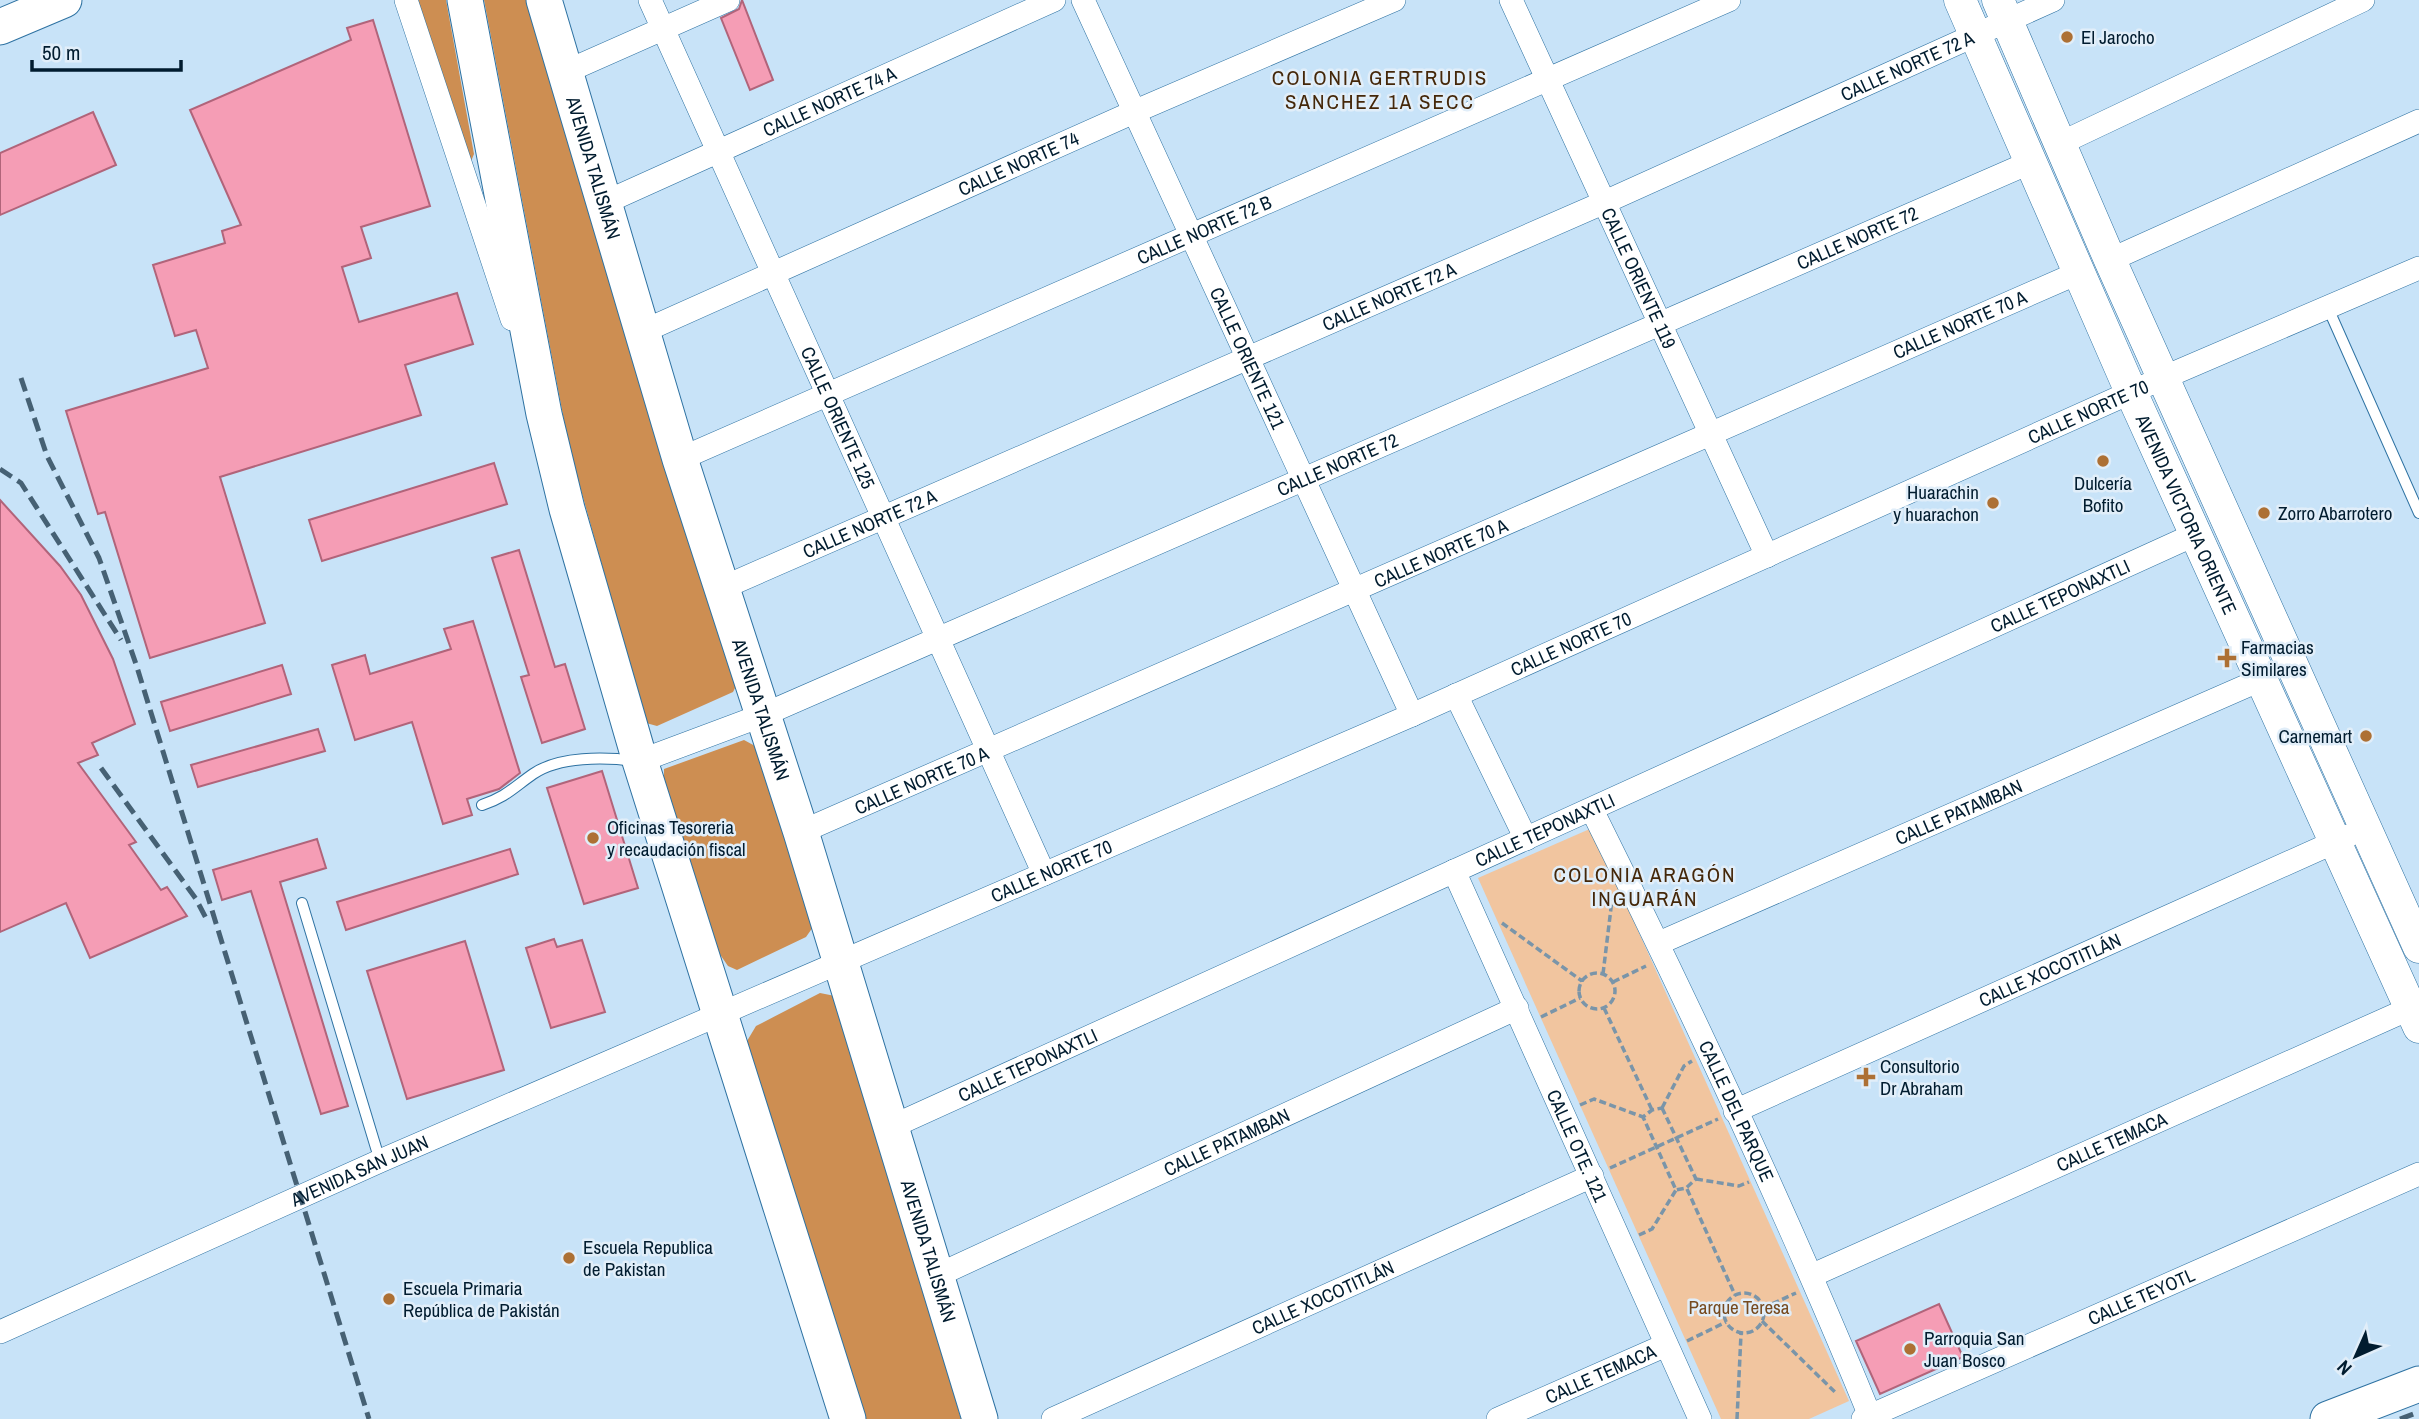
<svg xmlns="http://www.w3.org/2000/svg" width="2419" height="1419" viewBox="0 0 2419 1419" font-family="'Archivo Narrow',sans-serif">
	<rect width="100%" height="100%" fill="#c8e3f8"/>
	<path fill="#f1c59f" d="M1592 828 1849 1401 1809 1419H1721L1478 878Z"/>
	<path fill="#cd8e52" d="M414 0H446L474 154 467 171Z
		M484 0H527L739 680 733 692 657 726 646 723 569 447Z
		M744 740 757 747 813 927 806 937 737 970 728 966 719 953 664 781V769Z
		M820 993 835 996 846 1016 961 1419H863L747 1041 756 1026Z"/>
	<path fill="#f59db5" stroke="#b1647a" stroke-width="2" d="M742 0 773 80 750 90 721 18 739 9Z
		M373 20 430 206 361 227 371 258 342 267 359 322 457 293 473 344 405 365 421 415 220 477 265 623 150 658 105 512 98 514 66 411 208 368 196 330 175 336 153 265 225 243 222 231 241 225 190 110 351 40 347 28Z
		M93 112 116 165 0 215V153Z
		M494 463 507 504 322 561 309 520Z
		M0 500 60 566 81 595 113 659 135 724 92 743 98 755 78 763 136 842 129 845 161 890 167 887 187 916 90 958 66 903 0 932Z
		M519 550 555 667 565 664 585 729 542 743 521 677 529 675 492 558Z
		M473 621 520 773 499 789 467 799 472 815 443 824 412 722 355 740 332 665 365 655 370 674 451 649 444 629Z
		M282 665 291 694 170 731 161 702Z
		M318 729 325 751 198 787 191 765Z
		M602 771 638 888 584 904 547 788Z
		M317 839 326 868 280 882 348 1106 321 1114 251 891 222 900 213 870Z
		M510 849 518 874 346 930 337 902Z
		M554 939 557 947 582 940 605 1012 551 1028 526 948Z
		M465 941 504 1070 407 1099 367 971Z
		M1939 1304 1963 1357 1880 1394 1856 1341Z"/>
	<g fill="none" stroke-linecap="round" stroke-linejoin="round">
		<defs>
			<path id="lane" d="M2328 308 2419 513
				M482 805C506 797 513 788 533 774 559 756 605 757 635 761
				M302 903 380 1161"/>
			<g id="street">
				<path d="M406 0 512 319"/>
				<path id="s1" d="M650 0 1044 874"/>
				<path id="s2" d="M1083 0 1412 715"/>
				<path id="s3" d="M1511 0 1767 556"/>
				<path d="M563 73 728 0"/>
				<path d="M2061 143 2363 0"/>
				<path id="s4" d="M606 202 1054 0"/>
				<path d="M2110 260 2419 121"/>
				<path id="s5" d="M644 331 1136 111 1394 0"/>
				<path id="s6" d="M680 459 1729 0"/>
				<path id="s7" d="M722 588 1605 202 2053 0"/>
				<path d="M1456 695 1526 839"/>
				<path id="s8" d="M640 761 763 715 2031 162"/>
				<path id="s9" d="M1592 810C1691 1009 1786 1210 1870 1416"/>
				<path id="s10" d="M801 832C1229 649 1653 457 2080 272"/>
				<path id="s11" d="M1454 871 1700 1419"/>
				<path id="s12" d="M1659 943 2260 680"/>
				<path id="s13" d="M1735 1111 2348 836"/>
				<path id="s14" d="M891 1127 2196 534"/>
				<path id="s15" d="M1813 1275 2411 1008"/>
				<path id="s16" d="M936 1276 1517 1008"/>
				<path id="s17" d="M0 1332 380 1161 1412 715 2165 377 2419 268"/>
				<path id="s18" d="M1053 1419 1592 1176"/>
				<path id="s19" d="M1498 1419 1666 1345"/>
				<path id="s20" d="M1863 1419 2419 1174"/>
			</g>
			<g id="secondary">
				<path id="s21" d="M1960 0 2131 392 2419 1027"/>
				<path d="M1998 0 2110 260 2419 947"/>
			</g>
			<g id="primary">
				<path d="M465 0 544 414 567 509 640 761 848 1419"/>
				<path id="s22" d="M544 0 680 459 801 832 980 1419"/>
				<path d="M0 27 64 0"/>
				<path d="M2328 1419 2419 1384"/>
			</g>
		</defs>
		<use href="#lane" stroke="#2e72a2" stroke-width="12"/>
		<use href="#street" stroke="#2e72a2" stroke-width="24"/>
		<use href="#secondary" stroke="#2e72a2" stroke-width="33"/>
		<use href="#primary" stroke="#2e72a2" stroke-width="37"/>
		<path stroke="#7a95a9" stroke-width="3.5" stroke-dasharray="7 3.5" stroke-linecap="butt" d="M1502 923 1582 981
			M1579 991a18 18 0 1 1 36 0a18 18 0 1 1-36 0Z
			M1603 974 1612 900
			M1613 982 1646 966
			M1604 1008 1652 1110
			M1541 1017 1580 998
			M1580 1105 1594 1099 1643 1117
			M1662 1108 1696 1179 1686 1188 1676 1190 1643 1117 1652 1110Z
			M1662 1108 1684 1066 1692 1061
			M1610 1168 1718 1119
			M1696 1179 1739 1186 1749 1182
			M1687 1189 1735 1295
			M1639 1235 1652 1229 1676 1190
			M1724 1313a20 20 0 1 1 40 0a20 20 0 1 1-40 0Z
			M1763 1308 1796 1293
			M1762 1321 1837 1394
			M1687 1341 1726 1322
			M1737 1419 1741 1334"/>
		<use href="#lane" stroke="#fff" stroke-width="10"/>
		<use href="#street" stroke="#fff" stroke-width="23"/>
		<use href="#secondary" stroke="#fff" stroke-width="32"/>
		<use href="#primary" stroke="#fff" stroke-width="35"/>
		<path stroke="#466174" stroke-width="5" stroke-dasharray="14 7" stroke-linecap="butt" d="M21 378 47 456 99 558 136 664 369 1419
			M0 469 21 483 121 640
			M101 768 196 899 208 922
			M2400 1419 2419 1412"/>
	</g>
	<g fill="#ad7034" stroke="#e1eef9" stroke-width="2.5">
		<circle cx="2067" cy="37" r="7"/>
		<circle cx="2103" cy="461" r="7"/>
		<circle cx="1993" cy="503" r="7"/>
		<circle cx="2264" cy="513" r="7"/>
		<path d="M2223.5 647.5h7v7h7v7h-7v7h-7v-7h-7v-7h7z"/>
		<circle cx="2366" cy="736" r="7"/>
		<circle cx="593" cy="838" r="7"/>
		<path d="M1862.5 1066.5h7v7h7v7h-7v7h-7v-7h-7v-7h7z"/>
		<circle cx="569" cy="1258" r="7"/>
		<circle cx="389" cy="1299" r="7"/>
		<circle cx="1910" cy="1349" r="7"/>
	</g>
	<g text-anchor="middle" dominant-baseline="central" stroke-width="5" stroke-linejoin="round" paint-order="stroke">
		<g font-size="19" fill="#011c2f" stroke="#e1eef9" text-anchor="start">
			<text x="2081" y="37">El Jarocho</text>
			<text x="2103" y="483" text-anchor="middle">Dulcería<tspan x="2103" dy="22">Bofito</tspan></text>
			<text x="1979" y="492" text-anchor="end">Huarachin<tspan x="1979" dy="22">y huarachon</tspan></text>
			<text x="2278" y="513">Zorro Abarrotero</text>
			<text x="2241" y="647">Farmacias<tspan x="2241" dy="22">Similares</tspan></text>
			<text x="2352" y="736" text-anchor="end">Carnemart</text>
			<text x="607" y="827">Oficinas Tesoreria<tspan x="607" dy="22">y recaudación fiscal</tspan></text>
			<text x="1880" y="1066">Consultorio<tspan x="1880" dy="22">Dr Abraham</tspan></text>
			<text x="583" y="1247">Escuela Republica<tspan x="583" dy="22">de Pakistan</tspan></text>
			<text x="403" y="1288">Escuela Primaria<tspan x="403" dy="22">República de Pakistán</tspan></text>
			<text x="1924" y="1338">Parroquia San<tspan x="1924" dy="22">Juan Bosco</tspan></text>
		</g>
		<g font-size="19" fill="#011c2f" stroke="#e1eef9">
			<text stroke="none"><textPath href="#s7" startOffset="1295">CALLE NORTE 72 A</textPath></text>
			<text stroke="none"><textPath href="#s4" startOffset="245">CALLE NORTE 74 A</textPath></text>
			<text stroke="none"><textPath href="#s5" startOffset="410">CALLE NORTE 74</textPath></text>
			<text stroke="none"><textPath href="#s22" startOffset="175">AVENIDA TALISMÁN</textPath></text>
			<text stroke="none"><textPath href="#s6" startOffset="572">CALLE NORTE 72 B</textPath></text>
			<text stroke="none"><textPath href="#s8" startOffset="1325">CALLE NORTE 72</textPath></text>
			<text stroke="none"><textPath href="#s3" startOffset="306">CALLE ORIENTE 119</textPath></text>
			<text stroke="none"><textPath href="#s7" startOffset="728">CALLE NORTE 72 A</textPath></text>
			<text stroke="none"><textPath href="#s10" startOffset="1265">CALLE NORTE 70 A</textPath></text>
			<text stroke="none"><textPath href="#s2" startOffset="394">CALLE ORIENTE 121</textPath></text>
			<text stroke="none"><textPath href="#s17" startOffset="2282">CALLE NORTE 70</textPath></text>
			<text stroke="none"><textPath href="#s1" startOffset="458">CALLE ORIENTE 125</textPath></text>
			<text stroke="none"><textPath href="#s8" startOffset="758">CALLE NORTE 72</textPath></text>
			<text stroke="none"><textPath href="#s21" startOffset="562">AVENIDA VICTORIA ORIENTE</textPath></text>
			<text stroke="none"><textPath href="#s7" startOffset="161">CALLE NORTE 72 A</textPath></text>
			<text stroke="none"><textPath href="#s10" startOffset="698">CALLE NORTE 70 A</textPath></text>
			<text stroke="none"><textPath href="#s14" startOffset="1284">CALLE TEPONAXTLI</textPath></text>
			<text stroke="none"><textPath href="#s17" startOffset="1715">CALLE NORTE 70</textPath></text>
			<text stroke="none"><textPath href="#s22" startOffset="742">AVENIDA TALISMÁN</textPath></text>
			<text stroke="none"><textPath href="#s10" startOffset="131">CALLE NORTE 70 A</textPath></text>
			<text stroke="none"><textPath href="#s12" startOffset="327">CALLE PATAMBAN</textPath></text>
			<text stroke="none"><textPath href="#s14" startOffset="718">CALLE TEPONAXTLI</textPath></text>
			<text stroke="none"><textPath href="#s17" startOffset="1148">CALLE NORTE 70</textPath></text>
			<text stroke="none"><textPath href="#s13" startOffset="345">CALLE XOCOTITLÁN</textPath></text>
			<text stroke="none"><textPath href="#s14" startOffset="150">CALLE TEPONAXTLI</textPath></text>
			<text stroke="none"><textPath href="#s9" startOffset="334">CALLE DEL PARQUE</textPath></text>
			<text stroke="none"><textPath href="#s15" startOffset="327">CALLE TEMACA</textPath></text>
			<text stroke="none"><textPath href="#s16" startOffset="320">CALLE PATAMBAN</textPath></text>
			<text stroke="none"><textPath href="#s11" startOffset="301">CALLE OTE. 121</textPath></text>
			<text stroke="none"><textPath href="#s17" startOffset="394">AVENIDA SAN JUAN</textPath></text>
			<text stroke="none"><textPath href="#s22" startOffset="1309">AVENIDA TALISMÁN</textPath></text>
			<text stroke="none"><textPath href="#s18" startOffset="296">CALLE XOCOTITLÁN</textPath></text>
			<text stroke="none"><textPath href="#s20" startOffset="304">CALLE TEYOTL</textPath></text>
			<text stroke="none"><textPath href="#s19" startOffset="112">CALLE TEMACA</textPath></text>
		</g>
		<g font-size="19" fill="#764a1f" stroke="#e1eef9">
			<text x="1739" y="1307">Parque Teresa</text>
		</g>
		<g font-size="21" letter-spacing="2" fill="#442709" stroke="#e1eef9">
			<text x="1380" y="77">COLONIA GERTRUDIS<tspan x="1380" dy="24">SANCHEZ 1A SECC</tspan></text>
			<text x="1645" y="874">COLONIA ARAGÓN<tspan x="1645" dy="24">INGUARÁN</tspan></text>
		</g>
	</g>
	<g transform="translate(2356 1356) rotate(225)" stroke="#e1eef9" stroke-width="5" paint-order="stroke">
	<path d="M0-5L12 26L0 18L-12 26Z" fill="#011c2f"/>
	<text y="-10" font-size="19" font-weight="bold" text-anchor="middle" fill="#011c2f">N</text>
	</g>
	<path d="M32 60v10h149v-10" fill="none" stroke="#011c2f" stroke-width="3.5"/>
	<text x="42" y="60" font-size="21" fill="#011c2f" stroke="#e1eef9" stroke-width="5" paint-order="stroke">50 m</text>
</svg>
